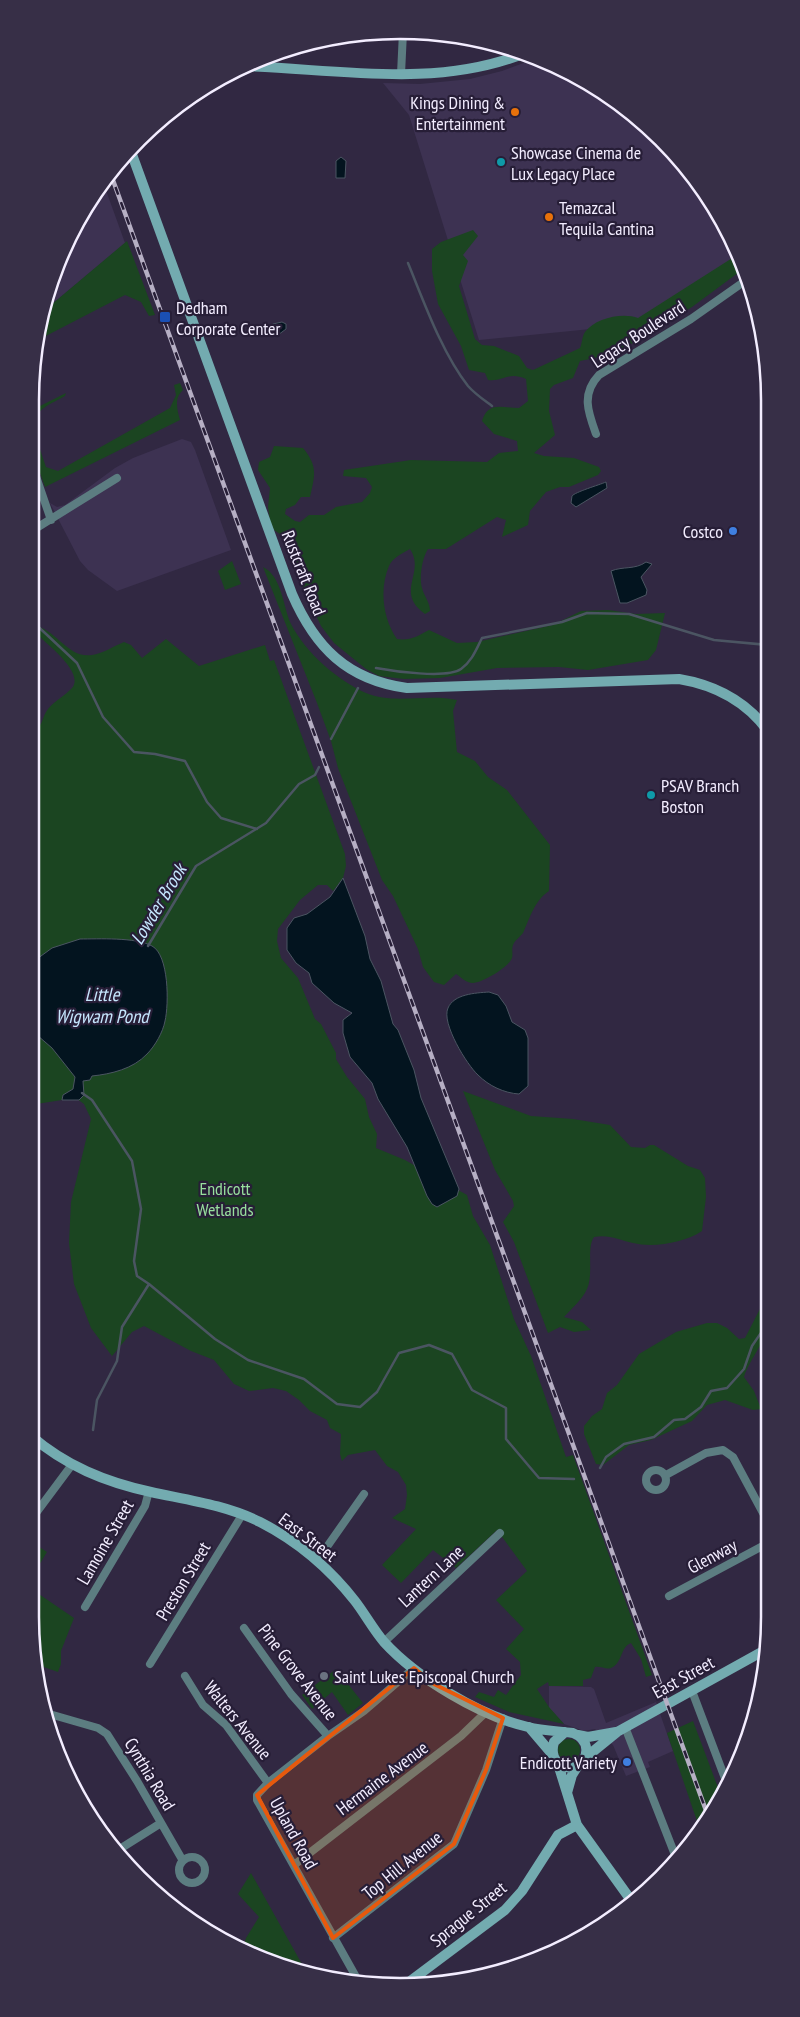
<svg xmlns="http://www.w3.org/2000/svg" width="800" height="2017" viewBox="0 0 800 2017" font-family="'PT Sans Narrow',sans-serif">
	<rect width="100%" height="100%" fill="#312842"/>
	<path fill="#3d3252" d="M537 58 605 92 678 156 732 237 739 261 631 325 479 340 409 115 383 83 420 84 470 79 502 71Z
		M103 182 125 243 45 310 50 281 79 215Z
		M182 439 191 442 195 450 231 550 117 591 88 570 80 561 50 503 57 507 65 505 115 468 133 458Z
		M549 1686 591 1687 594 1689 606 1723 656 1702 673 1751 648 1762 650 1767 626 1776 613 1745 595 1729 584 1731 564 1724 549 1708Z"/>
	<path fill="#1b4521" d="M473 230 478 236 463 255 468 261 459 286 475 339 482 345 494 346 519 356 527 368 533 370 580 348C582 344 582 336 585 332 595 318 623 312 638 318L737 255 742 270 692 307 672 319 647 329 638 340 614 354 580 361 573 378 554 385 550 389 549 411 555 435 534 453 544 456 574 458 599 467 601 471 598 475 569 487H560L546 492 530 511 528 525 502 537 506 520 497 517 446 549H428C422 558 419 578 422 588 424 596 430 602 430 611L425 614C394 592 426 573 410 549 403 553 392 558 389 566 379 589 383 619 397 639 410 641 418 636 429 630L457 643 477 642 553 625 581 611 608 610 636 614 665 613 656 650 648 660 588 670 559 667 497 668 440 678 404 679 379 676 366 669 334 643 321 626 302 585 291 547 286 538 274 530 270 521 268 507 270 488 258 470 259 462 270 457 274 446 303 448C318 466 315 475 310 497H301L295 505 286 509 285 514 295 521 300 522 309 515H324L336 507 362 502 370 493 372 487 366 478 343 476 344 470 411 460 487 462 499 453 518 451 517 441 494 434 482 421C488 401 502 408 519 408L528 401 526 379C508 371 504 382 488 380L485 373 469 370 461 346 438 304 432 271V249L441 242Z
		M127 241 155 315 149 316 141 302 125 295 40 339 45 310Z
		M180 383 183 390C174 398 177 409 180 420L45 487 30 445V411L66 393 65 396C51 404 35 409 32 426L46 467 58 471 170 408 176 395 174 385Z
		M30 485C34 499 41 512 30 524Z
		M232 561 241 584 225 590 218 571Z
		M263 567C282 576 283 607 291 624 306 653 337 680 366 693 394 705 428 693 457 700L453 711 457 752 475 761 488 777 507 790 550 845 549 891C534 901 530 918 523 933 520 937 515 940 513 945 511 950 514 955 511 960 507 968 482 983 473 983 466 983 461 977 456 974L444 985 434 982 423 967 418 949 393 896 382 880 338 768 331 741 317 703Z
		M35 626C56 629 68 659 92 655 102 654 114 646 124 642L131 645 142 658 166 639 199 666 265 645 270 661 274 660 345 854 346 866 343 878 333 891 327 885H318L300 900 278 929 277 941 281 958 298 978 315 1019 321 1024 336 1053V1059L347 1077 365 1099 369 1117 377 1134 376 1148 405 1160 467 1195 473 1216 490 1245 514 1319 531 1356 566 1457 573 1455 652 1675 646 1677 641 1659 631 1643C620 1647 623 1663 611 1668 606 1670 601 1666 595 1667L591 1678 583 1680V1686H549L548 1682 537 1689 549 1707 564 1724 509 1712 475 1697 479 1692 494 1697 498 1690 506 1695 521 1675 520 1662 506 1649 524 1629 496 1600 527 1571 497 1530 456 1568 433 1550 401 1583 382 1565 416 1529 392 1518 405 1509 407 1495 406 1485 398 1472 387 1466 375 1450 348 1455 342 1461 340 1454 341 1434 330 1428 327 1420 310 1411 299 1400 286 1391 273 1388 249 1391 234 1384 214 1360 191 1351 144 1326 132 1332 112 1356 91 1328 74 1284 69 1243 71 1202 91 1119 84 1104 69 1093 63 1095 62 1100 30 1105V732C43 730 41 718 48 709 54 701 65 696 72 688 85 672 46 644 36 633Z
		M463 1091 531 1116 573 1119 610 1125 631 1147 645 1148 650 1145H654L688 1166 700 1170 705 1178 706 1197 702 1231C684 1243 653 1248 633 1243 619 1240 609 1234 594 1237 586 1248 594 1274 587 1289 582 1300 572 1308 564 1317L582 1322 591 1330 574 1332 560 1327 548 1333 514 1242 503 1222 514 1206 513 1201 495 1170Z
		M761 1307 767 1308C778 1328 749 1358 744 1377L754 1391 761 1409 753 1410 725 1400 707 1405 692 1421 651 1440 629 1445 603 1465 596 1464 584 1434V1426L592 1416 602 1409 607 1393 617 1385 639 1354 676 1332 707 1323H717L727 1328 739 1339 745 1338Z
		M30 1541 47 1552 30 1580Z
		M30 1588 74 1618 61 1651V1664L58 1672 38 1665 30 1617Z
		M336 1669 363 1703 348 1715 332 1692 312 1709 302 1695Z
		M693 1721 720 1793 700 1830 667 1733Z
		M558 1750a11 11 0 1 1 22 0a11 11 0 1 1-22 0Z
		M251 1873 303 1966 308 1974 299 1971 297 1968 269 1962 242 1950 246 1938 259 1917 238 1894Z"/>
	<path fill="#03141f" stroke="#4b5562" d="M341 157 346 161 345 178H336V161Z
		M282 322 286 324V329L278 335H272L269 327 273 324Z
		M606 482 607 488 576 507 571 503 572 496C575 492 599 485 606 482Z
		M646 562 652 564 641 577 647 590 646 595 627 603H620L611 571C623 566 635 570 646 562Z
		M343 878 365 936 370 959 381 981 393 1024 398 1030 414 1070 421 1098 459 1189 457 1196 437 1207 432 1204 427 1196 407 1147 378 1099 372 1083 350 1057 343 1033V1020L352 1013 334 1003 312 983 309 973 296 963 287 950V928L294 918 307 914 330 897Z
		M80 939C98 939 136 937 152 946 169 955 169 1004 165 1021 163 1032 155 1046 147 1054 133 1069 111 1074 92 1076L90 1080 83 1081 84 1095 79 1100H62L63 1095 73 1089 75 1077 52 1048 30 1029V964L52 948Z
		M489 992 498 995 506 1006 512 1022 525 1030 528 1038V1086L519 1094C504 1093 489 1086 478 1075 467 1065 441 1023 448 1008 454 994 475 993 489 992Z"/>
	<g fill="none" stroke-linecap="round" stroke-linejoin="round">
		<path stroke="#4b5562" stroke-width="2.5" d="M408 263C424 302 442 353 468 386 475 394 484 400 492 406
			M30 619 77 663 103 717 134 752 155 754 185 761 207 802 221 818 257 829
			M376 668C392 671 447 679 461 669 472 661 476 650 482 638L562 622 587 613 629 614 714 640 768 645
			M331 739 358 688
			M148 946 196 866 266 823 299 784 315 775 319 767
			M82 1093 92 1100 132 1161 141 1209 134 1261 137 1276 149 1284
			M93 1430 97 1400 117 1361 122 1327 149 1284 215 1339 248 1360 304 1379 337 1404 360 1407 377 1392 399 1353 429 1345 452 1354 472 1390 506 1408V1439L539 1478 574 1479
			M600 1468 606 1457 624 1444 654 1437 674 1420 685 1419 701 1407 711 1391 727 1388 744 1369 752 1346 767 1324"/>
		<path stroke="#5c7d81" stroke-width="8" d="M401 74 403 32
			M596 434C588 412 581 394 599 375L691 319 745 281
			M30 459 51 520
			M30 532 117 478
			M646 1480a10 10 0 1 1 20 0a10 10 0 1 1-20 0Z
			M666 1475 706 1453 723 1450 733 1457 770 1526
			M30 1521 71 1466
			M317 1561 364 1494
			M669 1596 770 1542
			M85 1607 145 1506 149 1491
			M244 1628 291 1694 328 1736
			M384 1642 500 1533
			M150 1664 242 1515
			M185 1676 203 1705 226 1725 268 1783
			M692 1691 726 1781
			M46 1713 98 1728 107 1734 137 1781 183 1861
			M625 1727 677 1860
			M115 1852 161 1823
			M179 1870a13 13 0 1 1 26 0a13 13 0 1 1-26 0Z
			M294 1865 461 1736 486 1712
			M333 1938 454 1844 486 1770 503 1718
			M360 1984 257 1800V1795L268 1783 328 1736 364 1711 414 1668"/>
		<path stroke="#73abb0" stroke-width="10" d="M243 66C336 69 436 89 525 53
			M130 149 292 594C315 647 347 680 407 688L679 679C715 685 746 701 768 731
			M30 1435C66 1466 105 1482 151 1492 188 1500 226 1505 260 1522 297 1541 330 1569 355 1601 365 1614 373 1629 384 1642 417 1678 480 1716 528 1727 543 1731 559 1731 573 1733 590 1740 590 1757 577 1767 560 1770 549 1759 554 1742L565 1732
			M529 1727 552 1754
			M578 1735 588 1737 616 1732
			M585 1758 617 1732 765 1650
			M558 1764 577 1825 633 1903
			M567 1793 572 1775 577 1767
			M409 1982 505 1910 522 1891 558 1835 577 1825"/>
		<defs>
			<path id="rail" d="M110 172 708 1816"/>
		</defs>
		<use href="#rail" stroke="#b6afc4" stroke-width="4.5"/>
		<use href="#rail" stroke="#271e37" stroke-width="2.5" stroke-dasharray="8" stroke-linecap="butt"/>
	</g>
	<path fill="#e8590c" fill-opacity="0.2" stroke="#e8590c" stroke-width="4" stroke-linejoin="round" d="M414 1668 434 1684 503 1718 486 1770 454 1844 333 1938 257 1795Z"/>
	<g fill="#e8710a" stroke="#271e37" stroke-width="2">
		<circle cx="515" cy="112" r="5"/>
		<circle cx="549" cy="217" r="5"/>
	</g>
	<g fill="#0f9aa8" stroke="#271e37" stroke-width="2">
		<circle cx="501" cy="162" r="5"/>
		<circle cx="651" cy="795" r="5"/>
	</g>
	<rect fill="#1a4fb4" stroke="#271e37" stroke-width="2" x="159" y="311" width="12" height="12" rx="2.5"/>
	<g fill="#3f7fe0" stroke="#271e37" stroke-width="2">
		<circle cx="733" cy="531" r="5"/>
		<circle cx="627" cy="1762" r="5"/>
	</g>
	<circle fill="#6b7280" stroke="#271e37" stroke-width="2" cx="324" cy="1676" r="5"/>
	<g text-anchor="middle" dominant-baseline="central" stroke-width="4.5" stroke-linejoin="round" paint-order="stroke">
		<g font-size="18" fill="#f3edff" stroke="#271e37" text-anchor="start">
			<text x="505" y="102" text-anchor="end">Kings Dining &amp;<tspan x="505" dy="21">Entertainment</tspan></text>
			<text x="511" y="152">Showcase Cinema de<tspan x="511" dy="21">Lux Legacy Place</tspan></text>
			<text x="559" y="207">Temazcal<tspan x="559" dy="21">Tequila Cantina</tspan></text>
			<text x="176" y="307">Dedham<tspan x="176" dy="21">Corporate Center</tspan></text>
			<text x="723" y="531" text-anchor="end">Costco</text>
			<text x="661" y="785">PSAV Branch<tspan x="661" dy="21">Boston</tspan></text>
			<text x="334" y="1676">Saint Lukes Episcopal Church</text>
			<text x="617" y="1762" text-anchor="end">Endicott Variety</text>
		</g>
		<g font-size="18" fill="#f3edff" stroke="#271e37">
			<text transform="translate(638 334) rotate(-33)">Legacy Boulevard</text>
			<text transform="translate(304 573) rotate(68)">Rustcraft Road</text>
			<text transform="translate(308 1537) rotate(37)">East Street</text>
			<text transform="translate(105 1542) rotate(-60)">Lamoine Street</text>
			<text transform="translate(712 1556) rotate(-28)">Glenway</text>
			<text transform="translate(431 1576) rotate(-43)">Lantern Lane</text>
			<text transform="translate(183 1581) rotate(-59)">Preston Street</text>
			<text transform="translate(298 1672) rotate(52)">Pine Grove Avenue</text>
			<text transform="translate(683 1677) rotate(-29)">East Street</text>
			<text transform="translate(238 1720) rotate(51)">Walters Avenue</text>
			<text transform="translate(150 1774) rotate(59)">Cynthia Road</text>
			<text transform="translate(382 1778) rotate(-37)">Hermaine Avenue</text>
			<text transform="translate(294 1833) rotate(61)">Upland Road</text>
			<text transform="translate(402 1865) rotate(-39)">Top Hill Avenue</text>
			<text transform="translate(468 1914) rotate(-39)">Sprague Street</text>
		</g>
		<g font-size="18" fill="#97df9d" stroke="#271e37">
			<text x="225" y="1188">Endicott<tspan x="225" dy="21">Wetlands</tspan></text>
		</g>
		<g font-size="19" font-style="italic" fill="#c5e6fd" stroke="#271e37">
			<text transform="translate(158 904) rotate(-59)">Lowder Brook</text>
			<text x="102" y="994">Little<tspan x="102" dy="22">Wigwam Pond</tspan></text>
		</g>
	</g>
	<path d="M0 0H800V2017H0ZM400 39H400A361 361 0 0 1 761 400V1617A361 361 0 0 1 400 1978H400A361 361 0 0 1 39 1617V400A361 361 0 0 1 400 39Z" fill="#372f47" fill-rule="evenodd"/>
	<path fill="none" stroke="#f3edff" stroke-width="2.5" d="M400 39H400A361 361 0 0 1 761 400V1617A361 361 0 0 1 400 1978H400A361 361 0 0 1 39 1617V400A361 361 0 0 1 400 39Z"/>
</svg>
